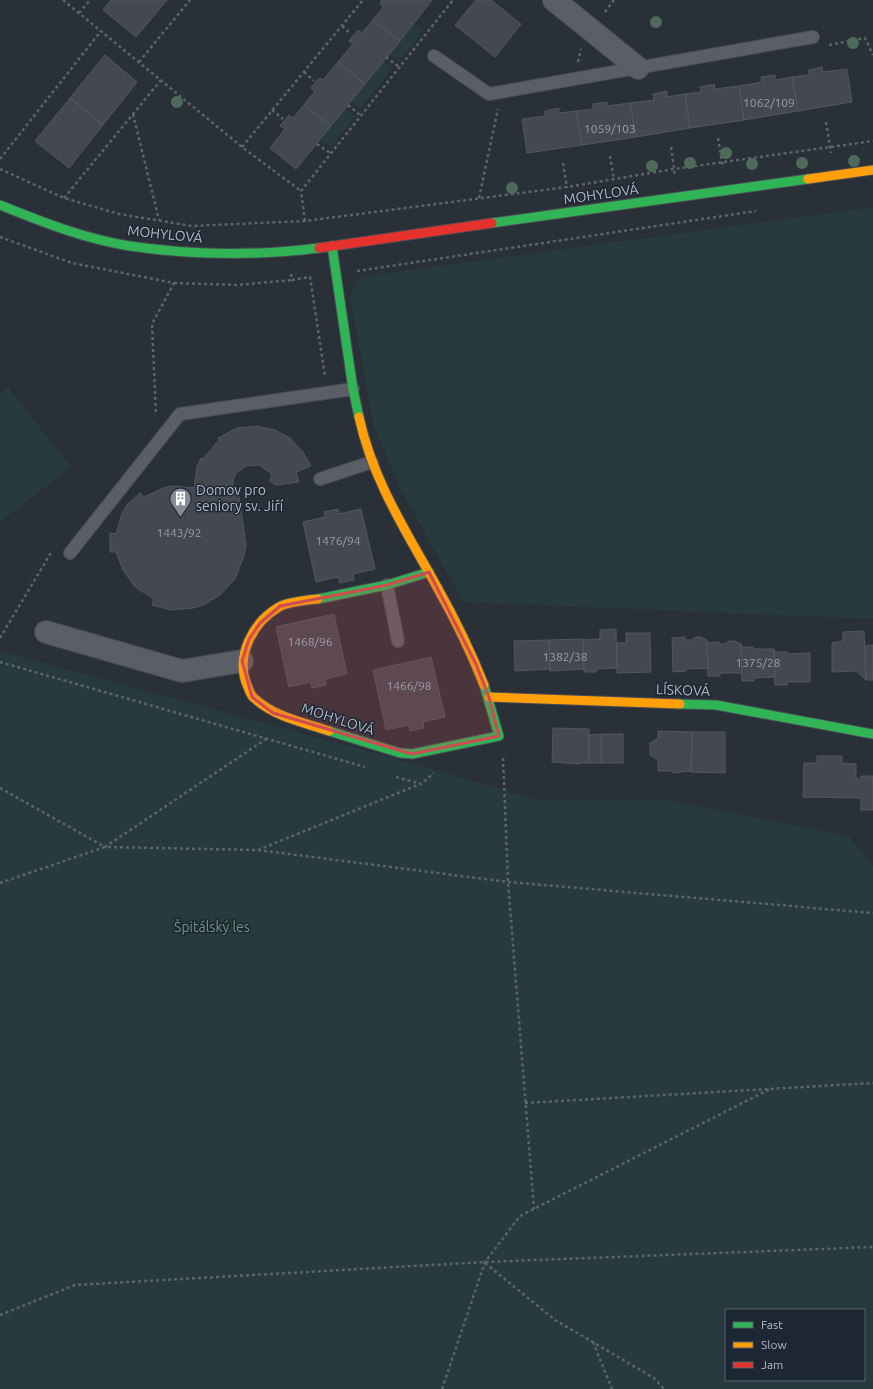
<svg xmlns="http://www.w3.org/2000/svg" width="873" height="1389" viewBox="0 0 873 1389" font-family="Ubuntu,sans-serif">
	<rect width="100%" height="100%" fill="#2a3038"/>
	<path fill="#273a3e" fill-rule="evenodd" d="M413 24 423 31 399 61 389 54Z
		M383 61 393 68 360 109 350 102Z
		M345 109 355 116 331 147 320 140Z
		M873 207V619L463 602 400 488 374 427 350 297 360 277Z
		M8 387 71 467 0 522V394Z
		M0 651 437 770 534 799 665 800 849 836 873 867V1389H0ZM726 1310H864V1380H726Z"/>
	<path fill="#444950" stroke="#52575f" d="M111 0H167L136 37 103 10Z
		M382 0H432L400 41 373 20 383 7 380 3Z
		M476 0H491L521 24 495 57 455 25Z
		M373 20 400 41 365 84 338 62 353 44 349 41 358 30 362 33Z
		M105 55 137 82 103 125 70 98Z
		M338 62 365 84 331 126 304 105 315 91 311 88 319 78 323 80Z
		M822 67 823 72 847 69 852 102 798 111 792 77 809 75V70Z
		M775 75V80L792 77 798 111 744 120 739 86 762 82 761 77Z
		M714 84 715 89 739 86 744 120 690 128 685 94 701 92 700 87Z
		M667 91V97L685 94 690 128 636 137 630 103 654 100 653 94Z
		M70 98 103 125 69 168 35 141Z
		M607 102V106L630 103 636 137 582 145 576 111 593 109V104Z
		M304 105 331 126 296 169 270 148 285 129 280 126 289 115 293 118Z
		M559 108V113L576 111 582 145 527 153 522 119 545 116V111Z
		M257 426 275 430 290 438 303 452 311 466 296 472 299 482 276 485 270 481 272 474 259 465 246 466 237 472 234 477 232 490 238 489 246 545 244 556 235 579 220 595 204 605 193 608 171 610 152 605 154 599 135 587 123 570 116 552H110V533L116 534 122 514 127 505 140 493 144 497 163 488 172 486 194 488 197 467 201 458 203 459 219 440 218 438 237 428Z
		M338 509 339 514 361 509 375 569 353 574 354 580 340 583 338 577 316 582 303 522 325 517 324 512Z
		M334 614 347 674 325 679 326 685 312 688 311 682 289 687 276 627Z
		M616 629 617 668 596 669V672H584L583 640 600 639V630Z
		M864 631 866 680 856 671 832 672V643L843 641V632Z
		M626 633H650L651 672 617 673V643H626Z
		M685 637V640H692L696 637H701L707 640 708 668 686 669V671L673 672 672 638Z
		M583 639 584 669 550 671 549 640Z
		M549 640 550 669 515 671 514 641Z
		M729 641H735L741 644 742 673H720V676H708L707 643 719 642 720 644H725Z
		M741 644 742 647H753V649H774L775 677 754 678V681H742Z
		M873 645V680H866L865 646Z
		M774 649 775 652H787V654L810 653V682H787V685H775Z
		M431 657 445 717 423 722 424 728 419 729 410 731 409 725 386 730 373 670Z
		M553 728 589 729V763H579V764L552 762Z
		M658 731 692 732 691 771 673 773V771H658V760L650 755V743L658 738Z
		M692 732H725V773L691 772Z
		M601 734H623V763H601Z
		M601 734V763H589V735Z
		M817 756H842V763L856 764V779H861V776H873V810H861V798L803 797 804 763H817Z"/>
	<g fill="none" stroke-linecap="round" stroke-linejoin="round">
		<defs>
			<path id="lane" d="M434 56 489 94 813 37
				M320 479 372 462
				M70 553 180 414 353 389
				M387 585 398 641"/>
			<path id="street" d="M554 0 638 68
				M46 632 182 671 242 661"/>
			<path id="fast" d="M0 205C42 222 85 239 130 246 189 255 260 256 319 248
				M492 223 808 179
				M332 246 353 389 359 417
				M318 599 387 585 429 572
				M680 704 716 705 873 734
				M329 731 400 753 412 754 499 736 484 685"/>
			<path id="slow" d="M808 179 873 170
				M359 417C373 481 406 531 437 587 455 619 471 652 484 685
				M318 599C308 600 287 602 279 607 253 622 235 656 247 685 249 689 250 695 254 698 275 717 302 722 329 731
				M489 697 680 704"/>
			<path id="jam" d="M319 248 492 223"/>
		</defs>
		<use href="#lane" stroke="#484c53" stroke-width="14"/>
		<use href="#street" stroke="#484c53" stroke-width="24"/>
		<use href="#fast" stroke="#484c53" stroke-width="11"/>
		<use href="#slow" stroke="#484c53" stroke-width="11"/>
		<use href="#jam" stroke="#484c53" stroke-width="11"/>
		<path stroke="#5d636a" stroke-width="2.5" stroke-dasharray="3 3" stroke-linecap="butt" d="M63 0 242 147 301 191
			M605 12 614 0
			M79 13 90 0
			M342 26 351 34
			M829 45 865 38 873 55
			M386 57 399 67
			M139 62 190 0
			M578 62 581 49
			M304 72 314 81
			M348 105 360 115
			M272 110 283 119
			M133 114 159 220
			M826 122 831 153
			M718 138 723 168
			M317 144 330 153
			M242 147 363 0
			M671 147 675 175
			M610 156 614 180
			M0 159 101 31
			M563 163 567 188
			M0 169 64 198 119 214 192 226 305 221 567 187 674 169 873 141
			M64 198 161 80
			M479 198 498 109
			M305 221 301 191 453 0
			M0 237 72 263 174 283 152 324 156 415
			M357 271 756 211
			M291 274 292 280 310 277 325 376
			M174 283 237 285 292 280
			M0 638 52 551
			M0 662 365 767
			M503 758 508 882 534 1209
			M396 777 421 784 434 773
			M0 788 105 847 266 739
			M258 850 420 784
			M0 883 105 847 258 850 508 882 873 913
			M525 1103 873 1083
			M485 1263 555 1320 654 1378 664 1389
			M0 1315 75 1285 485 1262 873 1247
			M593 1342 612 1389
			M442 1389 485 1262 520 1216 770 1089"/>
		<use href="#lane" stroke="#5a5e66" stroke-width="12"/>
		<use href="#street" stroke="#5a5e66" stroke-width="22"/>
		<use href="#fast" stroke="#30b455" stroke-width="9"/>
		<use href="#slow" stroke="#ff9f0a" stroke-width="9"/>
		<use href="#jam" stroke="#e5322d" stroke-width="9"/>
	</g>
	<g fill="#4e6a5a">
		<circle cx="656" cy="22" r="6"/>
		<circle cx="853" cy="43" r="6"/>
		<circle cx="177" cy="102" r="6"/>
		<circle cx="726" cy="153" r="6"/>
		<circle cx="854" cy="161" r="6"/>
		<circle cx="690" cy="163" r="6"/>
		<circle cx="802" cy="163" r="6"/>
		<circle cx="752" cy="164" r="6"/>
		<circle cx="652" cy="166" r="6"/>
		<circle cx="512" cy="188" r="6"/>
	</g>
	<path fill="#ce4d50" fill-opacity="0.2" stroke="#ce4d50" stroke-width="3" stroke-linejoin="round" d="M429 572 476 664 489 697 499 736 412 754 273 713 252 697 242 661 249 639 260 623 280 606 387 585Z"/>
	<defs>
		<symbol id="building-pin" viewBox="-11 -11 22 30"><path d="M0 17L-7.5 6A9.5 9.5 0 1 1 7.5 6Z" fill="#848b96" stroke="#1d2633"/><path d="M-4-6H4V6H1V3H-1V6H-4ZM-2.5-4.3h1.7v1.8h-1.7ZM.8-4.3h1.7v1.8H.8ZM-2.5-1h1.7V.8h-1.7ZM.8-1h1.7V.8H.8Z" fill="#fff"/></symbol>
	</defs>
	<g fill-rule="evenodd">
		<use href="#building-pin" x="168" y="486" width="25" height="34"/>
	</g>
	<g text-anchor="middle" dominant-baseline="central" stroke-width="3" stroke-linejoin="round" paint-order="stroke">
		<g font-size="12" fill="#989fab">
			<text x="769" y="102">1062/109</text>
			<text x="610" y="128">1059/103</text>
			<text x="179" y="532">1443/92</text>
			<text x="338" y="540">1476/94</text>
			<text x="310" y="641">1468/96</text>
			<text x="565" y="656">1382/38</text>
			<text x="758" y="662">1375/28</text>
			<text x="409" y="685">1466/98</text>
		</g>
		<g font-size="14" fill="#b4bcc9" stroke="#1d2633">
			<text transform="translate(601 194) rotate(-8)">MOHYLOVÁ</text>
			<text transform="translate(165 234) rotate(6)">MOHYLOVÁ</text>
			<text transform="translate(683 690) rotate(2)">LÍSKOVÁ</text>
			<text transform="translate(338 719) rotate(18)">MOHYLOVÁ</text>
		</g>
		<g font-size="14" fill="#b4bcc9" stroke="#1d2633" text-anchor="start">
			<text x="196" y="490">Domov pro<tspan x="196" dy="16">seniory sv. Jiří</tspan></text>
		</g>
		<g font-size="14" fill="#6b9a76" stroke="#1d2633">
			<text x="212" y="927">Špitálský les</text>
		</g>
	</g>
	<rect x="725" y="1309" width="140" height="72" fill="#1d2633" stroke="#59626f"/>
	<rect x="733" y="1322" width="20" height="6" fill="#30b455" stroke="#59626f"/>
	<text x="761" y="1329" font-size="12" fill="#b4bcc9">Fast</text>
	<rect x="733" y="1342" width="20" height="6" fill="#ff9f0a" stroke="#59626f"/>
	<text x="761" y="1349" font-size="12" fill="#b4bcc9">Slow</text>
	<rect x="733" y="1362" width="20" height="6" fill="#e5322d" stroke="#59626f"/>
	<text x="761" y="1369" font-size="12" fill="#b4bcc9">Jam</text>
</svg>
